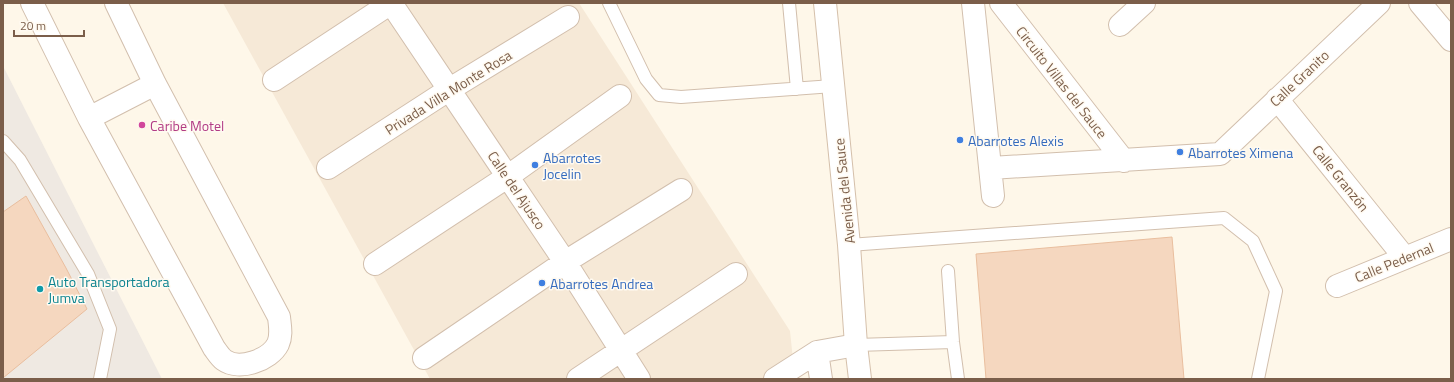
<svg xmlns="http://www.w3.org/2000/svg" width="1454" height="382" viewBox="0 0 1454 382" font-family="'Titillium Web',sans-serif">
	<rect width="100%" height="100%" fill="#fef7e9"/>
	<path fill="#f6e9d7" d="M223 3H579L790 331 795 379H430Z"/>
	<path fill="#efe9e2" d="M3 66 162 379H3Z"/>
	<path fill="#f5d7bf" stroke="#e9be9e" d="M26 196 66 268 87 309 3 378V212Z
		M1172 237 1184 379H986L976 254Z"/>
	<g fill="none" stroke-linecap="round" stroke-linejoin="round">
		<defs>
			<path id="service" d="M609 3 646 79 659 95 681 97 833 86
				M789 3 797 89
				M3 141 20 160 88 274 110 329 100 379
				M849 245 1224 218 1253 241 1276 291 1258 379
				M948 271 953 342 958 379
				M856 345 953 342"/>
			<path id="minor" d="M32 3 89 118 214 348C217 352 220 357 224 360 239 371 270 360 278 344 282 335 280 327 279 317L155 84 116 3
				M391 3 565 262 639 379
				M973 3 993 196
				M1001 3 1124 161
				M1420 3 1451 40
				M1120 25 1144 3
				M274 80 391 3
				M1277 99 1405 258
				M89 118 155 84
				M328 168 450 89 568 17
				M991 168 1220 154 1379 3
				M375 264 507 177 620 96
				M1337 286 1451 239
				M817 352 821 379
				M424 358 565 262 681 190
				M578 379 736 274
				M775 379 817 352 856 345"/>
			<path id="secondary" d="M825 3 849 245 856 345 860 379"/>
		</defs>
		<use href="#service" stroke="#d2bfad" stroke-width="14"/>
		<use href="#minor" stroke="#d2bfad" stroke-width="24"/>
		<use href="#secondary" stroke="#d5c0ab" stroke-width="24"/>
		<use href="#service" stroke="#fff" stroke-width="12"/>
		<use href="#minor" stroke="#fff" stroke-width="22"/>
		<use href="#secondary" stroke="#fff" stroke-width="22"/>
	</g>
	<circle fill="#d1479c" stroke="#fffaf1" stroke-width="1.5" cx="142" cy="125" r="4"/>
	<g fill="#3f7fe0" stroke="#fffaf1" stroke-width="1.5">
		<circle cx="960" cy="140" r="4"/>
		<circle cx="1180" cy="152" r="4"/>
		<circle cx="535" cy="165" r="4"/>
		<circle cx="542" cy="283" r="4"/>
	</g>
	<circle fill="#0f9aa8" stroke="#fffaf1" stroke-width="1.5" cx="40" cy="289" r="4"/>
	<g text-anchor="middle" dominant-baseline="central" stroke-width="3" stroke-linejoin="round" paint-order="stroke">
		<g font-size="14" fill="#7b5e4a" stroke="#fffaf1">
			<text transform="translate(1299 78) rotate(-43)">Calle Granito</text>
			<text transform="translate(1062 82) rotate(52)">Circuito Villas del Sauce</text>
			<text transform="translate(448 92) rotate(-32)">Privada Villa Monte Rosa</text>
			<text transform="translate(1341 178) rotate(51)">Calle Granzón</text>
			<text transform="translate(517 190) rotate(56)">Calle del Ajusco</text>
			<text transform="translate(844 191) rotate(-96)">Avenida del Sauce</text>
			<text transform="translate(1394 262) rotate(-22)">Calle Pedernal</text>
		</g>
		<g font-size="14" fill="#b23c85" stroke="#fffaf1" text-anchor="start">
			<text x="150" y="125">Caribe Motel</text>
		</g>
		<g font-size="14" fill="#366cbe" stroke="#fffaf1" text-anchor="start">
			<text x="968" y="140">Abarrotes Alexis</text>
			<text x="1188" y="152">Abarrotes Ximena</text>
			<text x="543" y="157">Abarrotes<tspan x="543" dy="16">Jocelin</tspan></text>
			<text x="550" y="283">Abarrotes Andrea</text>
		</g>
		<g font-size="14" fill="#0d838f" stroke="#fffaf1" text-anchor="start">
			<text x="48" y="281">Auto Transportadora<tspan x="48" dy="16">Jumva</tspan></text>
		</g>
	</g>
	<rect width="1454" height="382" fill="none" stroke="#7b5e4a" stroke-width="8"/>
	<path d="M14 30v6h70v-6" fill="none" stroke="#7b5e4a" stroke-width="2"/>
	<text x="20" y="30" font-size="12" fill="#7b5e4a" stroke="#fffaf1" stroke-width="3" paint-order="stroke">20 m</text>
</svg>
